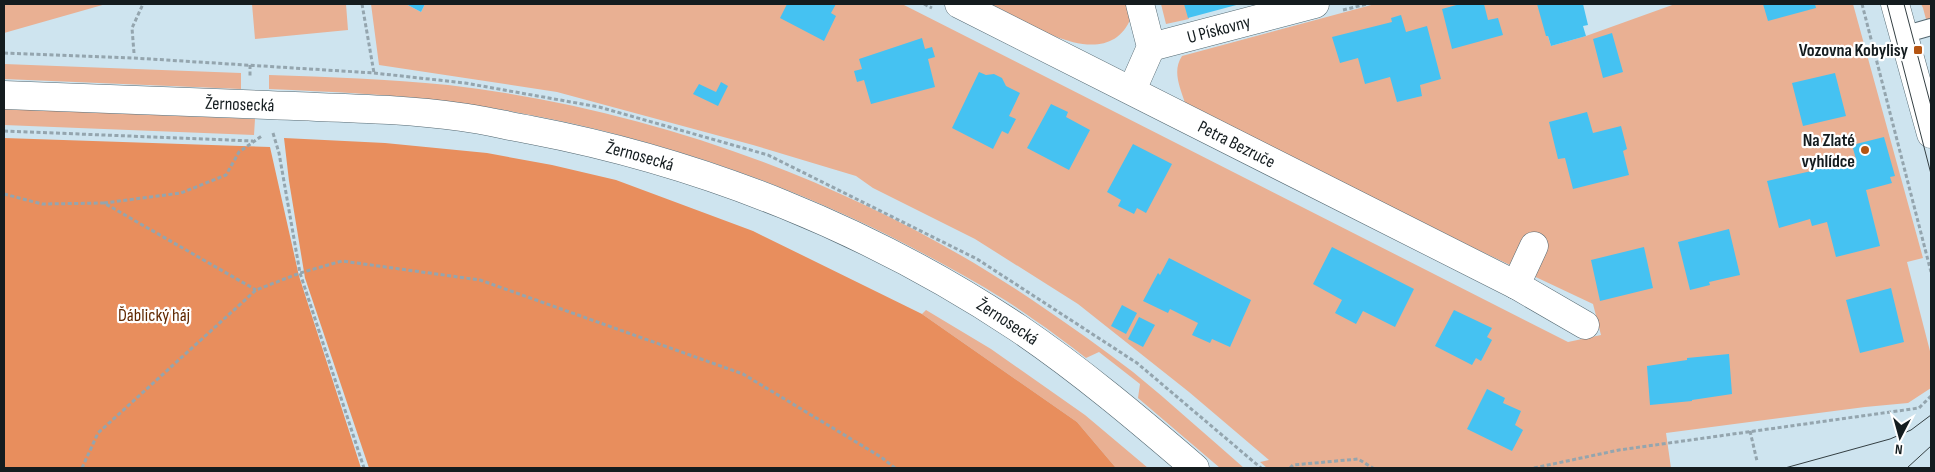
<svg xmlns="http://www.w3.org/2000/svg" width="1935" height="472" viewBox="0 0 1935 472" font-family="'Sofia Sans Condensed',sans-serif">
	<rect width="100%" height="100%" fill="#cee4ef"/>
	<path fill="#e9b093" d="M4 4H106L4 33Z
		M252 4H346L348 30 255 39Z
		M371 4H406L421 12 425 4H902L1568 342 1601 335 1593 304 1476 249 1185 103C1180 87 1172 71 1182 56L1375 4H1538L1551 46 1586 36 1675 4H1853L1923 258 1907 262 1931 355V388L1908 403 1865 407 1666 433 1671 468H1267L1260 462 1269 460 1189 392 1078 304 975 239 873 188 856 176 753 145 557 92 379 65Z
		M991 4H1127L1131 18C1106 77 1027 22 991 4Z
		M1161 4H1185L1189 19 1166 24Z
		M1921 4H1931V38L1923 8Z
		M4 64 241 73V89L4 79Z
		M269 75C329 77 388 79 448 85 656 109 868 187 1041 306 1072 327 1103 349 1133 372 1171 403 1207 436 1244 468H1220L1138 398 1140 384 1099 352 1086 358C1069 345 1051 331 1033 319 1000 295 963 275 928 256 779 176 620 125 453 102 392 94 331 92 269 89Z
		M4 109 255 119 254 135 4 125Z
		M926 310 991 349 1085 415 1148 468H1116L1077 422 922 314Z"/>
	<path fill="#e88e5d" d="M4 138 270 147 299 276 361 468H4Z
		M284 138 385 143 487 153 552 165 616 180 753 231 922 314 1077 422 1116 468H369L305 278 289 181Z"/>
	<path fill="#45c2f2" d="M406 4H425L421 12Z
		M787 4H836L831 13 836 16 824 41 780 18Z
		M1184 4H1240L1188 18Z
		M1460 4H1484L1488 20 1498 18 1503 35 1452 49 1442 9Z
		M1537 4H1583L1588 25 1583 26 1586 36 1551 46 1548 36H1546Z
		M1763 4H1815L1816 8 1768 21Z
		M1401 15 1406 32 1427 26 1441 79 1420 85 1422 96 1397 102 1390 77 1365 84 1358 58 1340 63 1332 37 1392 22 1391 18Z
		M1612 33 1623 72 1603 78 1593 39Z
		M922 38 925 49 932 47 935 57 928 59 935 87 871 104 864 80 857 82 854 71 862 69 859 59Z
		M979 72 986 75 994 74 1002 78 1006 86 1020 93 1009 116 1016 119 1008 134 1002 131 993 149 952 128Z
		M1835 73 1846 116 1803 126 1792 83Z
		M721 82 728 86 718 106 693 94 699 84 716 92Z
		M1051 104 1068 112 1066 117 1090 130 1069 170 1027 148Z
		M1587 112 1593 133 1621 126 1627 149 1623 151 1629 175 1573 189 1565 158 1558 159 1549 122Z
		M1884 137 1895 176 1890 177 1892 183 1866 190 1880 246 1836 257 1827 222 1812 226 1810 219 1779 228 1767 181 1816 170 1815 167H1818L1819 169 1856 159 1852 145Z
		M1133 144 1172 164 1146 213 1137 208 1134 214 1118 206 1121 200 1107 192Z
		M1729 229 1740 275 1709 282 1710 285 1690 290 1678 242Z
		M1332 247 1414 289 1395 327 1363 311 1356 324 1335 313 1342 300 1313 284Z
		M1644 247 1653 288 1600 301 1591 260Z
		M1169 258 1251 300 1230 347 1212 339 1210 343 1192 335 1198 323 1170 309 1168 313 1143 301 1158 273 1160 275Z
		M1891 288 1904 342 1860 353 1846 300Z
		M1122 305 1137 313 1126 334 1111 326Z
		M1454 310 1492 328 1487 337 1492 340 1481 361 1476 358 1472 365 1435 346Z
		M1139 317 1155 325 1143 347 1128 339Z
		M1729 354 1732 394 1692 400V401L1650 405 1647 366 1687 360V358Z
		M1487 389 1505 398 1503 403 1521 411 1515 425 1523 430 1512 451 1467 429Z"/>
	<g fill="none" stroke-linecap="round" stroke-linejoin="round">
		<defs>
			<path id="service" d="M1903 35 1931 27"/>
			<g id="minor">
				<path id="s1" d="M959 4 1516 285 1585 325"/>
				<path id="s2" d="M1151 47 1315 4"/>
				<path d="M1132 90 1151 47 1140 4"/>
				<path d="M1516 285 1534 246"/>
			</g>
			<g id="tertiary">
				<path d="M1895 4 1931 134"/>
				<path id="s3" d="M4 95C92 98 180 102 268 105 332 108 398 108 461 117 485 120 508 126 531 130 704 163 871 230 1018 328 1080 370 1138 419 1195 468"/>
			</g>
		</defs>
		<use href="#service" stroke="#546871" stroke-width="18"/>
		<use href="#minor" stroke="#546871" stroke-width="29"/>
		<use href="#tertiary" stroke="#546871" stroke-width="29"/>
		<path stroke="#94a5ae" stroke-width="3" stroke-dasharray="4 2.5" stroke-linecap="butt" d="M362 4 374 73
			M924 4 932 8
			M1862 4 1931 272
			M1343 10 1367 4
			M4 53 134 58 374 73 465 83 599 107 768 155 977 259 1137 363 1261 468
			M134 53 132 28 143 4
			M250 65V77
			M4 131 253 141
			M273 133 279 153 300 273 364 468
			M4 194 42 204 104 203 256 290
			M104 203 181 193 226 175 239 152 263 135
			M1750 431 1757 461
			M82 468 98 433 256 290 300 273 342 261 480 280 743 374 881 457 895 468
			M1290 468 1293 465 1358 459 1373 468
			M1534 468 1619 450 1919 408 1931 396"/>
		<use href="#service" stroke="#fff" stroke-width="16"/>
		<use href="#minor" stroke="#fff" stroke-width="28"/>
		<use href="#tertiary" stroke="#fff" stroke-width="28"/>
		<path stroke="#343f43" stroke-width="1" d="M1887 4 1931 174
			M1904 4 1931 106
			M1785 468 1890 439 1911 430 1931 415
			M1907 468 1931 446"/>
	</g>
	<g fill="#b55512" stroke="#fff" stroke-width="2">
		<rect x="1913" y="45" width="10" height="10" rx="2.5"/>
		<circle cx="1865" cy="150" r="5"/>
	</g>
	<g text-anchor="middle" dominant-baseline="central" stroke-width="4.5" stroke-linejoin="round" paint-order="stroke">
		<g font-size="18" fill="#141c1f" stroke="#fff">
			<text stroke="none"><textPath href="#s2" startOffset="70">U Pískovny</textPath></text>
			<text stroke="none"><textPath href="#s3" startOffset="236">Žernosecká</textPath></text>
			<text stroke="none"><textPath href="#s1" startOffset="311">Petra Bezruče</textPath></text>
			<text stroke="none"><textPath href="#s3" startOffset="641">Žernosecká</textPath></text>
			<text stroke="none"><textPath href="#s3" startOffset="1046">Žernosecká</textPath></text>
		</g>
		<g font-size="18" font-weight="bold" fill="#141c1f" stroke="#fff" text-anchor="end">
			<text x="1908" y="50">Vozovna Kobylisy</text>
			<text x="1855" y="140">Na Zlaté<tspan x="1855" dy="21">vyhlídce</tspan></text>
		</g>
		<g font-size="18" fill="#612902" stroke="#fff">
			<text x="154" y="315">Ďáblický háj</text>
		</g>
	</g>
	<rect width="1935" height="472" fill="none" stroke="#141c1f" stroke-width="10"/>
	<g transform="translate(1900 437) rotate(186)" stroke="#ffffff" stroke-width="4" paint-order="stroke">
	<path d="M0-4L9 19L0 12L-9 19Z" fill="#141c1f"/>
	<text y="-8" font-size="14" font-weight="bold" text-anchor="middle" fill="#141c1f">N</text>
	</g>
</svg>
